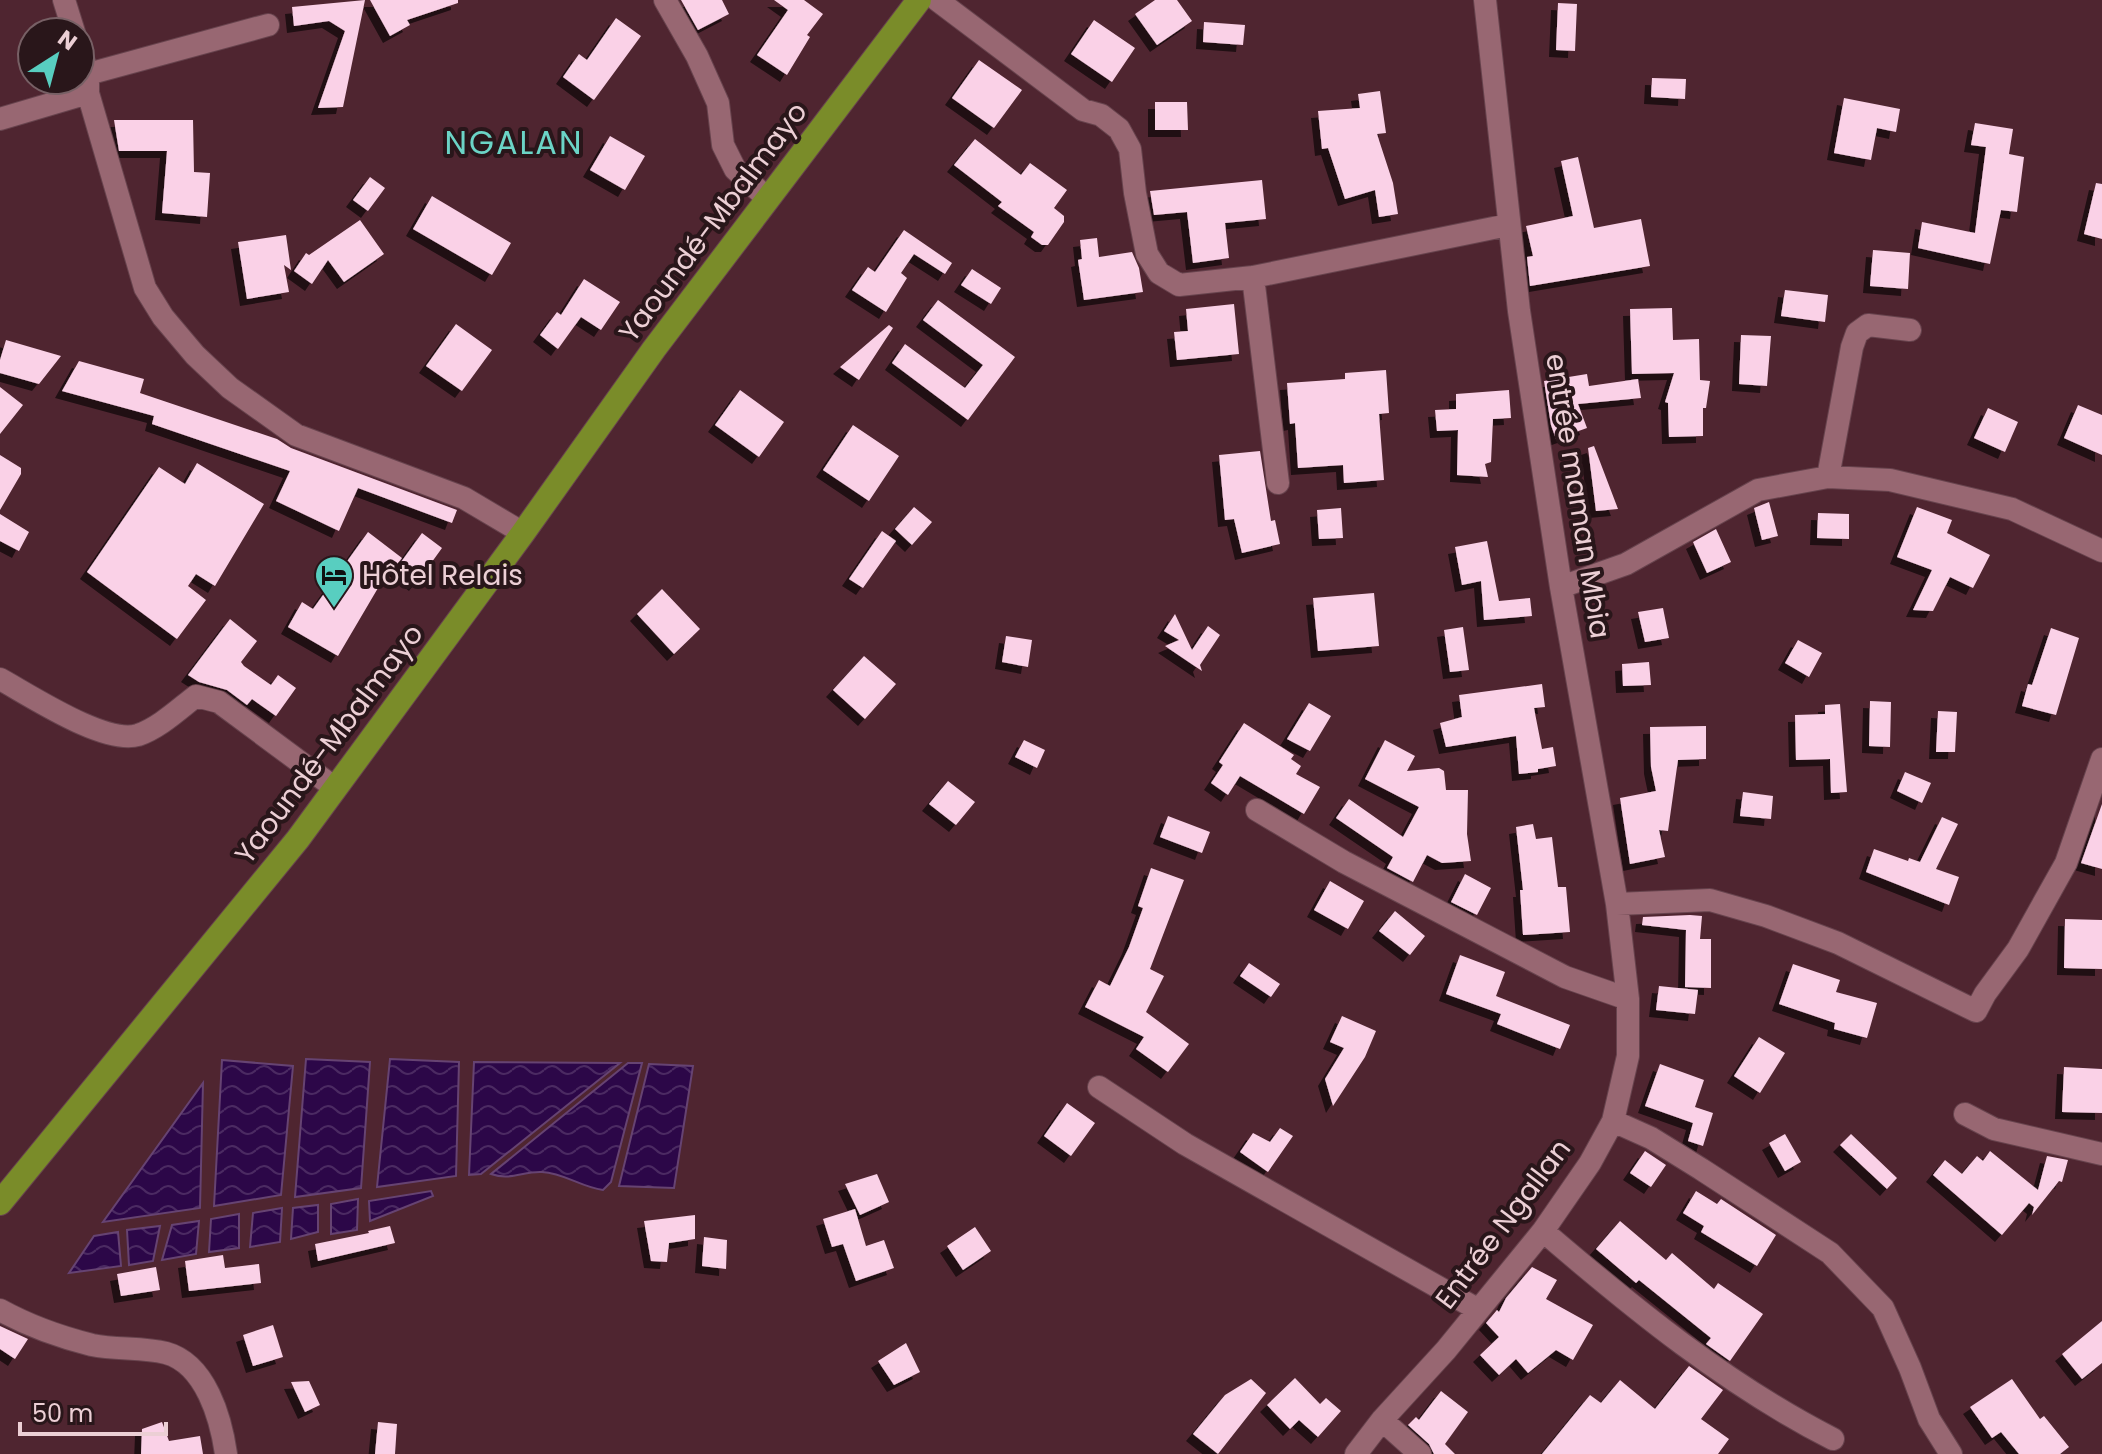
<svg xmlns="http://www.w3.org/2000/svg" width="2102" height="1454" viewBox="0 0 2102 1454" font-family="Poppins,sans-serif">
	<defs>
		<pattern id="water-waves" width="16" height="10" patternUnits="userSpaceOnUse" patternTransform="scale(2)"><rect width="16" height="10" fill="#2c0748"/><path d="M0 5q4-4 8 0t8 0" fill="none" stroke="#4b2a62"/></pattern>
		<filter id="shadow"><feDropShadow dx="-7" dy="7" stdDeviation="0" flood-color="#0009"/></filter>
	</defs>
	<rect width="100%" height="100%" fill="#4f2530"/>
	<path fill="url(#water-waves)" stroke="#664372" stroke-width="2" d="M306 1059 370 1062 361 1188 295 1197Z
		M390 1059 459 1062 456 1176 377 1187Z
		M222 1060 293 1066 281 1195 214 1206Z
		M474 1062 620 1063 481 1174 469 1175Z
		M628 1063H642L611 1182 603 1190C581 1187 564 1173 542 1172 523 1171 511 1181 491 1174Z
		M649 1064 693 1066 674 1188 619 1186Z
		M203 1083 200 1208 103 1222Z
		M431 1191 433 1196 370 1221 369 1201Z
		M358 1199 357 1230 331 1234V1204Z
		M318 1205V1232L291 1239 293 1208Z
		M282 1208 280 1242 250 1247 253 1213Z
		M239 1214V1248L209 1252 211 1219Z
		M199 1221 196 1254 162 1260 172 1225Z
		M160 1226 153 1261 129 1265 127 1230Z
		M118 1232 121 1266 69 1273 94 1236Z"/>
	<path fill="#fad1e7" filter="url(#shadow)" d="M365 0 343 107 318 108 345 31 329 21 294 26 292 7Z
		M370 0H458V3L407 20 410 25 390 36Z
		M681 0H722L729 14 698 30Z
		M774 0H804L823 14 807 35 810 37 787 75 757 55 788 10Z
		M1155 0H1177L1192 21 1157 45 1135 14Z
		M1558 3 1577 4 1575 51 1556 50Z
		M616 18 641 36 594 100 563 77 579 54 587 60Z
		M1094 20 1135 48 1112 82 1071 54Z
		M1204 22 1245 25 1243 45 1203 42Z
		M979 60 1022 90 994 128 952 98Z
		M1652 78 1686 79 1685 99 1651 97Z
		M1380 91 1386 133 1377 134 1393 183 1398 214 1379 217 1375 190 1345 199 1328 148 1322 149 1318 111 1360 108 1358 94Z
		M1844 98 1900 109 1896 132 1877 128 1871 160 1834 153Z
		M1155 102H1187L1188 130H1155Z
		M114 120H193L194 172 210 173 207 217 162 213 167 151H119Z
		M1975 123 2013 129 2009 154 2024 157 2017 212 2001 210 1990 264 1918 248 1922 222 1975 233 1986 147 1971 145Z
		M610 136 645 156 625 190 590 170Z
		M975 139 1021 175 1030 163 1067 190 1054 208 1064 216V222L1048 245H1042L1031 237 1034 232 998 206 1002 202 954 165Z
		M1578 157 1594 228 1641 219 1650 266 1530 286 1527 257 1533 256 1526 226 1573 216 1561 161Z
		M370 177 385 188 368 211 353 200Z
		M1262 180 1266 219 1225 223 1229 258 1193 263 1187 212 1154 215 1150 191Z
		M2096 183 2102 184V239L2084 234Z
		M432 196 511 243 492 275 413 229Z
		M360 220 384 254 344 282 328 260 312 284 294 271 306 253 309 255Z
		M904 230 952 263 945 274 914 254 901 273 907 278 886 312 852 290 868 267 875 272Z
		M286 235 291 270 284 265 289 292 247 299 238 242Z
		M1097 238 1099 257 1132 252 1139 268 1143 292 1084 300 1078 260 1082 259 1080 240Z
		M1873 250 1910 253 1908 289 1870 286Z
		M972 269 1001 288 991 304 961 285Z
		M584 279 620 302 601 330 581 317 558 349 540 335 557 312 561 315Z
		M1785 290 1828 295 1825 322 1781 316Z
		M938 300 1015 357 968 420 892 363 905 344 965 388 983 365 923 320Z
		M1234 304 1239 354 1177 360 1174 332 1188 331 1186 309Z
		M1672 308 1673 340 1699 339 1700 380 1710 381 1706 408H1703V436L1669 437 1668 403 1665 402 1674 373 1632 374 1630 309Z
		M456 324 492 350 462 391 426 366Z
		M889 325 893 328 859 380 840 367Z
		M1741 335 1771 336 1767 386 1739 384Z
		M6 340 61 356 39 384 0 373V360Z
		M79 361 144 379 140 393 277 439 291 448 457 510 452 523 358 488 339 531 276 501 290 471 152 424 154 416 62 391Z
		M1386 370 1389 413 1379 414 1384 480 1344 483 1343 465 1298 468 1295 423 1290 424 1287 383 1345 379V373Z
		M1587 374 1589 386 1638 379 1641 398 1578 404 1587 428 1556 439 1551 425 1544 381Z
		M0 387 23 405 0 434Z
		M740 390 784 422 759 457 715 425Z
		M1509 390 1511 418 1493 419 1491 462 1485 464 1488 477 1457 475 1458 430 1437 431 1435 410 1456 409V394Z
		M2078 405 2102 415V455L2064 438Z
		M1988 408 2018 422 2005 452 1974 438Z
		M853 425 899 456 869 501 823 470Z
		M1594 446 1618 509 1596 511 1588 448Z
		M1260 451 1271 521 1275 520 1280 544 1242 553 1234 519 1225 520 1219 455Z
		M0 455 21 468V474L0 510Z
		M197 463 264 504 215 586 196 574 188 586 206 600 177 639 87 572 159 467 185 484Z
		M1769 502 1778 536 1762 540 1754 508Z
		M914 507 932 522 912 545 895 529Z
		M1917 507 1952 520 1947 533 1990 555 1973 588 1950 577 1933 611 1913 610 1932 570 1897 557Z
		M1341 508 1343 538 1319 539 1317 510Z
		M1818 513 1849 514V539L1817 538Z
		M0 514 29 532 19 551 0 541Z
		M1716 529 1731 562 1707 573 1693 542Z
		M882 531 896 541 863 588 849 579Z
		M368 532 402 558 378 588 338 656 288 627 302 602 313 609Z
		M422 533 442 548 416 584 396 569Z
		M1487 541 1499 601 1530 598 1532 616 1484 620 1481 581 1462 585 1455 547Z
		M662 589 700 629 674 654 637 614Z
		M1374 593 1379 646 1318 651 1313 598Z
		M1663 608 1669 638 1645 642 1638 612Z
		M1175 614 1192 650 1208 626 1220 635 1200 665 1202 671 1165 646 1179 640 1164 631Z
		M230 619 257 641 241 662 244 666 271 685 278 675 296 688 276 716 252 699 247 705 227 690 199 682 188 675Z
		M1463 627 1469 670 1450 672 1444 630Z
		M2051 628 2079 638 2056 715 2022 706 2028 684 2032 685Z
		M1006 636 1032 640 1028 667 1002 662Z
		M1798 640 1822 653 1809 677 1785 663Z
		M864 656 896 684 865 719 833 690Z
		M1649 662 1651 685 1623 686 1622 664Z
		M1542 684 1545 707 1534 708 1542 749 1553 747 1556 766 1538 769V772L1519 774 1516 736 1446 747 1440 723 1462 717 1459 695Z
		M1870 701 1891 702 1890 747 1869 746Z
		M1309 703 1331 716 1310 751 1287 739Z
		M1840 704 1847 792 1831 793 1830 759 1796 760 1795 715 1825 714V705Z
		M1938 711 1957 712 1955 752H1936Z
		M1244 723 1294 755 1291 759 1301 766 1296 774 1320 787 1304 814 1240 776 1228 795 1211 783 1223 765 1219 762Z
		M1706 726V759L1678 760 1668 831 1659 830 1665 857 1630 864 1620 798 1656 791 1651 767 1650 727Z
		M1024 740 1045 750 1037 768 1015 757Z
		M1385 740 1415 756 1407 771 1439 768 1444 771 1446 790H1468L1467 834 1471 861 1442 863 1427 855 1413 882 1387 868 1393 857 1336 818 1349 799 1403 837 1419 807 1365 779Z
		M1905 772 1931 783 1922 803 1897 791Z
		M948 781 975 802 956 825 929 804Z
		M1743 792 1773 796 1771 819 1740 816Z
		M2102 804V869L2081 863Z
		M1168 816 1210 832 1202 853 1160 837Z
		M1942 817 1958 824 1936 869 1959 877 1949 905 1866 872 1874 849 1908 861 1909 858 1920 862Z
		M1533 824 1536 839 1552 837 1558 887H1566L1570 932 1523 935 1520 890H1523L1516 827Z
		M1151 868 1184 880 1150 969 1164 976 1146 1012 1189 1044 1168 1072 1136 1049 1144 1037 1085 1007 1099 980 1110 986 1129 947 1143 908 1138 906Z
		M1465 874 1491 888 1477 915 1451 902Z
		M1330 881 1364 901 1348 929 1314 910Z
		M1395 911 1425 936 1410 955 1379 931Z
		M1690 915 1702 916 1700 939H1711V988L1685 987 1686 930 1642 925 1643 917Z
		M2065 919 2102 920V969L2064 968Z
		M1460 955 1505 972 1496 996 1570 1025 1560 1049 1497 1024 1501 1014 1446 994Z
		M1249 963 1280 984 1271 997 1240 976Z
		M1793 964 1840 980 1836 992 1877 1003 1867 1038 1834 1029 1835 1023 1779 1004Z
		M1659 986 1698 990 1695 1014 1656 1010Z
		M1342 1016 1376 1031 1365 1057 1333 1106 1325 1079 1344 1048 1330 1042Z
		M1759 1037 1785 1053 1760 1093 1734 1076Z
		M1660 1064 1704 1080 1695 1107 1713 1113 1703 1146 1688 1141 1693 1123 1645 1106Z
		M2064 1067 2102 1069V1113L2062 1112Z
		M1067 1103 1095 1123 1071 1156 1044 1136Z
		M1280 1128 1293 1136 1268 1172 1240 1152 1253 1133 1270 1142Z
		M1785 1134 1801 1162 1785 1171 1769 1143Z
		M1851 1134 1897 1178 1887 1189 1840 1145Z
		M1645 1151 1666 1165 1651 1187 1630 1173Z
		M1990 1151 2038 1190 2047 1156 2068 1160 2062 1182 2059 1181 2032 1215 2034 1207 2029 1203 2002 1235 1933 1175 1945 1160 1962 1174 1977 1156 1983 1161Z
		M877 1174 889 1202 860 1215 845 1184Z
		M1696 1191 1717 1204 1721 1199 1776 1235 1757 1266 1701 1232 1704 1226 1683 1213Z
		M855 1209 866 1246 884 1240 894 1268 856 1281 843 1244 832 1247 823 1219Z
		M695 1215V1239L669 1243 667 1262 651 1261 644 1221Z
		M1620 1221 1666 1260 1672 1253 1714 1289 1718 1283 1763 1314 1730 1361 1706 1344 1711 1338 1639 1280 1636 1283 1596 1249Z
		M390 1226 395 1243 318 1261 315 1244 369 1233 368 1231Z
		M975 1227 991 1251 963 1270 947 1246Z
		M704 1237 727 1240 726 1269 702 1266Z
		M223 1255 225 1268 259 1264 261 1283 189 1291 185 1261Z
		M156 1267 160 1290 121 1296 117 1274Z
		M1532 1267 1557 1280 1546 1299 1593 1325 1573 1360 1556 1350 1528 1373 1516 1359 1499 1375 1480 1355 1499 1337 1486 1323 1497 1310 1499 1312 1506 1298Z
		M2102 1321V1363L2082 1379 2062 1354Z
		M273 1325 283 1357 253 1366 243 1335Z
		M0 1326 28 1339 15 1359 0 1349Z
		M906 1343 920 1372 894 1385 878 1361Z
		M1689 1366 1723 1390 1701 1419 1729 1439 1718 1454H1542L1590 1395 1601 1403 1620 1380 1655 1409Z
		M1295 1378 1320 1404 1326 1398 1341 1411 1318 1437 1299 1420 1290 1429 1267 1405Z
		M1251 1379 1266 1393 1218 1454 1193 1434 1225 1395Z
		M2012 1379 2040 1419 2044 1416 2069 1447 2060 1454H2019L2001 1432 1992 1438 1970 1407Z
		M309 1381 320 1405 305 1412 291 1382Z
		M1441 1391 1468 1412 1445 1444 1455 1454H1434L1429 1444 1408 1425 1416 1417 1419 1420Z
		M162 1422 169 1441 200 1436 203 1454H141L142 1429Z
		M378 1422 397 1424 395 1454H375Z"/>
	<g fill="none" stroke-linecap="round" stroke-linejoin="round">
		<defs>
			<path id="minor" d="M64 0 74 32
				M665 0 697 56 718 103 723 145 735 169 767 198
				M937 0 1083 110 1101 115 1119 129 1130 149 1135 193 1147 254 1159 273 1179 285 1253 277 1508 225
				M80 50 88 74V93L145 288 163 317 195 355 230 388 296 435 464 498 523 533
				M88 74 268 25
				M0 119 88 93
				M1253 277 1278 483
				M1828 477 1852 347 1857 333 1868 325 1910 330
				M1561 587 1626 564 1758 490 1828 477 1890 480 2012 509 2102 551
				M0 679C31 696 105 745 138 735 159 728 179 709 196 696L219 702 335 788
				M1257 810 1344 862 1565 977 1628 999
				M1617 904 1710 900 1766 916 1838 943 1976 1011 1985 994 2018 949 2066 863 2102 759
				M1099 1087 1185 1144 1477 1309
				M1965 1114 1994 1129 2102 1154
				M1613 1121 1651 1138 1701 1169 1830 1253 1883 1308 1910 1368 1929 1419 1951 1454
				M1543 1231C1634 1309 1727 1385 1833 1439
				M0 1310C29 1326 60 1337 92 1345 116 1350 143 1347 166 1353 206 1364 221 1419 226 1454
				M1382 1420 1420 1454
				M1356 1454 1382 1420 1446 1350 1543 1231 1590 1163 1613 1121 1628 1056V999L1617 904 1561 587 1519 311 1485 0"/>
			<path id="trunk" d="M0 1203 298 839 523 533 654 349 919 0"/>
		</defs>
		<use href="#minor" stroke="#67434d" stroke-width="24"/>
		<use href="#trunk" stroke="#67434d" stroke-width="26"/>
		<use href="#minor" stroke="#986772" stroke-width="22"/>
		<use href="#trunk" stroke="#7a8c29" stroke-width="24"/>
	</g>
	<defs>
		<symbol id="hotel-pin" viewBox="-11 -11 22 30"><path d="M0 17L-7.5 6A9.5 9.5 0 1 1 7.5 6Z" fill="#58cec0" stroke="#29161a"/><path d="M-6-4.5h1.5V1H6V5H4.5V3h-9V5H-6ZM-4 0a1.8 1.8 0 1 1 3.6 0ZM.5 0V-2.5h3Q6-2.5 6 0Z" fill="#111"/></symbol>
	</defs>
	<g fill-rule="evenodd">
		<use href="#hotel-pin" x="312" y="553" width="44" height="60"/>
	</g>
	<g text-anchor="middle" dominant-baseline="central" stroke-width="8" stroke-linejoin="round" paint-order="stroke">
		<g font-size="28" fill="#eccfd5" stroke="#29161a">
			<text transform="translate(713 222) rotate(-53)">Yaoundé-Mbalmayo</text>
			<text transform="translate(1578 496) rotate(81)">entrée maman Mbia</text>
			<text transform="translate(329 744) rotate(-53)">Yaoundé-Mbalmayo</text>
			<text transform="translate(1503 1224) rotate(-53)">Entrée Ngallan</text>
		</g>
		<g font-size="28" fill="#eccfd5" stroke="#29161a" text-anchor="start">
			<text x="362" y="575">Hôtel Relais</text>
		</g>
		<g font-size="32" letter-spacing="2" fill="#6bd4c6" stroke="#29161a">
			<text x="514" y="142">NGALAN</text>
		</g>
	</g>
	<g transform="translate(56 56) rotate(36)"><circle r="38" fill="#29161a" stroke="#776065" stroke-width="2"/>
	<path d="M0-6L14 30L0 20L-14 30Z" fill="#58cec0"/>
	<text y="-12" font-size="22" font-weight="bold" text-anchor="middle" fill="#eccfd5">N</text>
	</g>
	<path d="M20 1422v12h146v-12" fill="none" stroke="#eccfd5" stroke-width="4"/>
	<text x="32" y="1422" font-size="24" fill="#eccfd5" stroke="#29161a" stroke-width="6" paint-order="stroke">50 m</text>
</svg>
